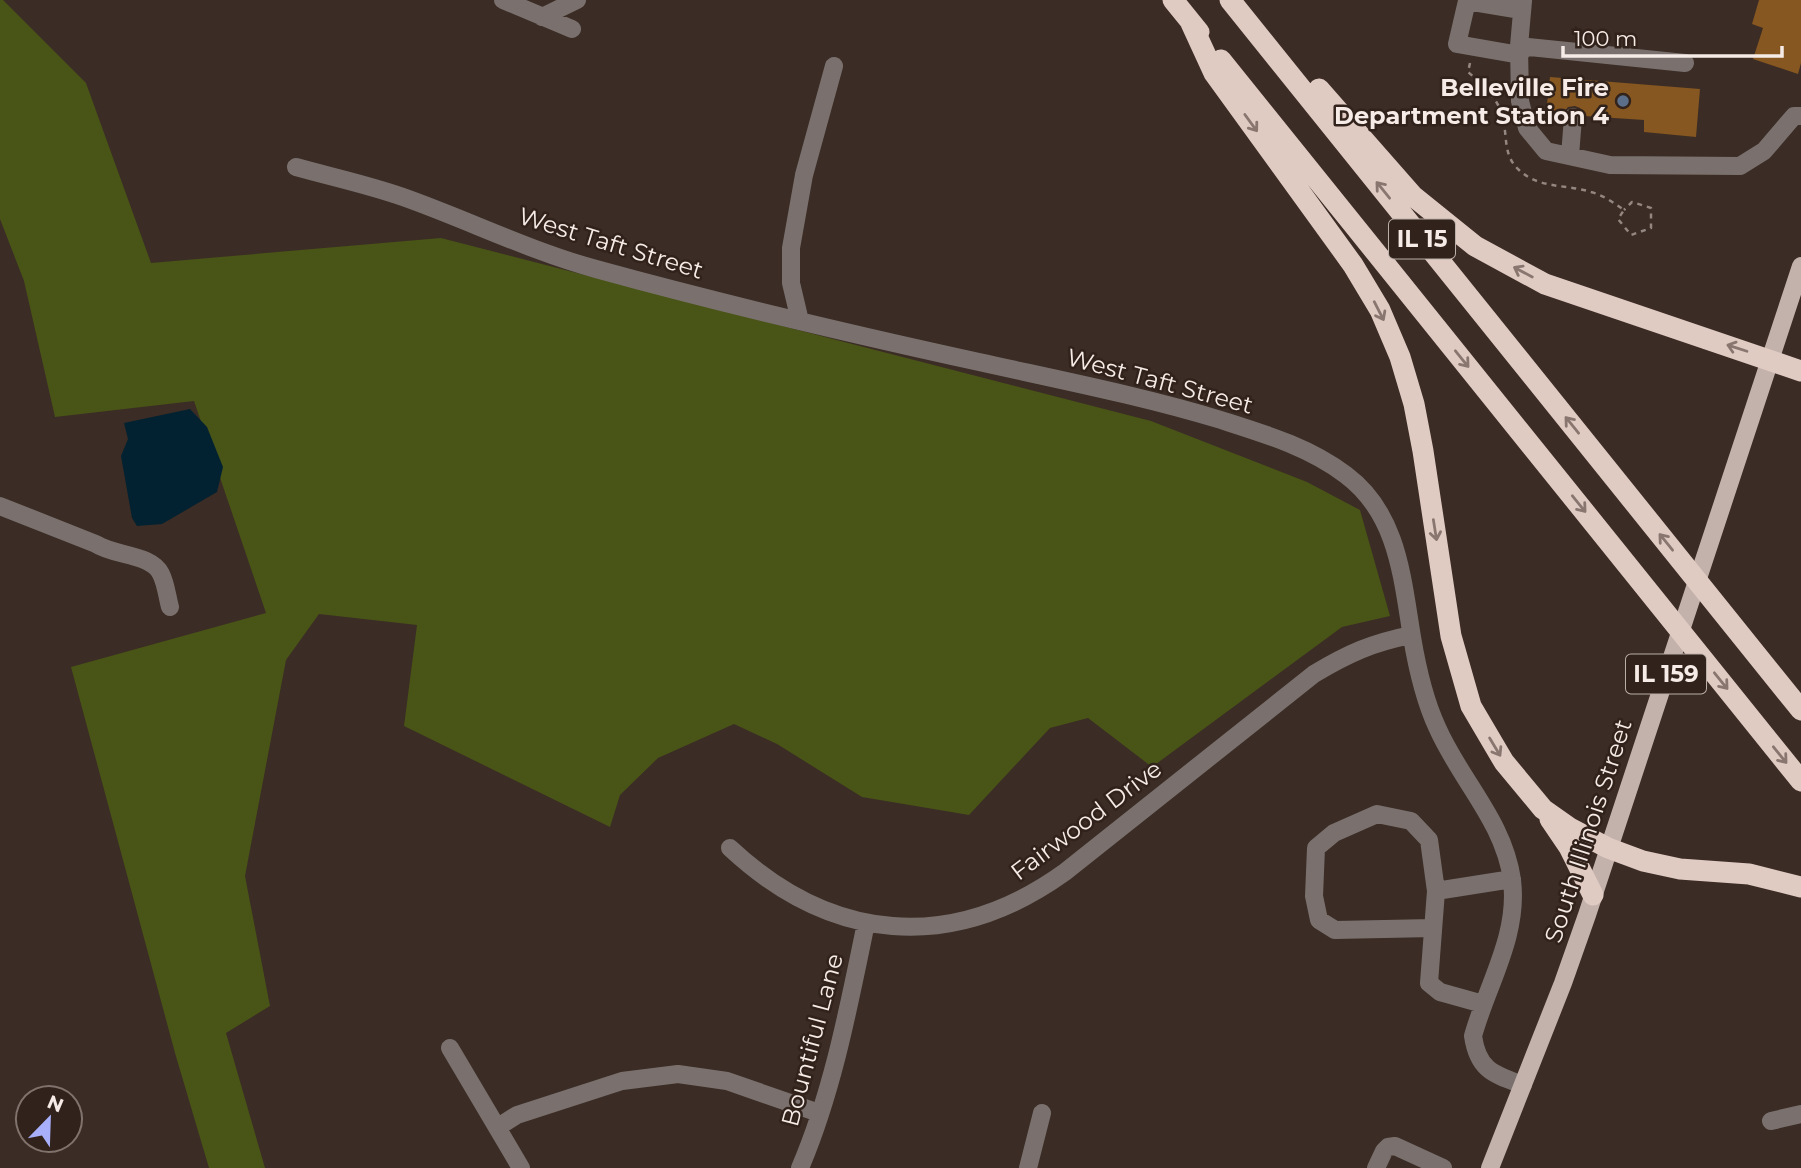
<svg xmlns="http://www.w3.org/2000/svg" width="1801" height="1168" viewBox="0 0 1801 1168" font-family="Montserrat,sans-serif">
	<rect width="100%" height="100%" fill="#3b2c25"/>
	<path fill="#495417" d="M0 0H3L86 83 151 263 441 238 1151 421 1307 482 1360 510 1390 616 1342 627 1152 767 1088 718 1050 728 969 815 862 797 777 744 734 724 658 758 620 795 610 827 404 726 417 625 319 614 286 660 245 876 270 1006 226 1033 265 1168H209L175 1053 71 667 266 613 194 401 55 417 24 281 0 219Z"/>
	<path fill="#022231" d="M190 409 207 427 223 467 217 492 162 524 137 526 132 518 121 456 128 439 124 423Z"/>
	<path fill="#865720" d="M1759 0H1801V63L1798 74 1753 59 1763 28 1752 24Z
		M1550 77 1700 89 1696 137 1644 132V120L1584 116 1580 108 1575 106 1568 107 1562 114 1546 113Z"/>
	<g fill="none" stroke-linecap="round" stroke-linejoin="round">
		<path stroke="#948781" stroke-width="2.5" stroke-dasharray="5 5" stroke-linecap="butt" d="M1470 63 1468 72C1481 83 1497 98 1502 114 1508 134 1502 155 1519 170 1539 189 1566 184 1591 192 1603 195 1614 203 1624 210L1618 219 1631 235 1651 228V208L1632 202 1624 210"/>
		<path stroke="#7a716e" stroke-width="18" d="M503 0 572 29
			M542 17 577 0
			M1519 46 1523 1
			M1520 55 1457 44 1467 1 1521 10
			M1685 63 1519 46 1520 101 1527 128 1546 151 1610 165 1740 166 1764 151 1794 116H1801
			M1570 156 1573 117
			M296 167C332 177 369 185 403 197 468 220 530 251 596 269 723 304 851 334 979 362 1060 380 1142 396 1221 420 1265 434 1309 447 1346 475 1398 514 1402 577 1412 637 1417 667 1424 699 1437 727 1460 780 1504 821 1512 880 1519 936 1487 985 1473 1036 1478 1070 1493 1074 1523 1085
			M800 321 791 283V248L804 175 834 66
			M0 506 96 544C114 556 152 554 161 574 166 584 167 596 170 607
			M730 848C831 942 951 954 1065 872L1314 674C1349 653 1372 643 1411 635
			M1433 928 1335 930 1319 920 1314 896 1316 848 1334 833 1377 814 1411 821 1429 840 1436 891
			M1483 1004 1440 992 1429 983 1436 891 1512 879
			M450 1048 521 1168
			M1771 1121 1801 1114
			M498 1127 517 1115 622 1081 678 1074 727 1081 819 1113
			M800 1168C833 1091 849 1005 866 923
			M1028 1168 1042 1113
			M1376 1168 1384 1151 1388 1147 1395 1146 1443 1168"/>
		<path stroke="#c3b2ab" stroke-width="18" d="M1490 1168 1563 983 1587 915 1801 266"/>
		<path stroke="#e0cbc3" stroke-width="21" d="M1173 0 1199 32
			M1230 0 1801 710
			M1191 23 1214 73 1353 265 1380 310 1400 357 1414 404 1423 451 1451 636 1471 706 1504 762 1543 809 1570 828 1608 848 1643 861 1680 869 1749 874 1801 887
			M1221 60 1801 781
			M1319 89 1413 196 1475 246 1545 284 1801 371
			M1550 819 1569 847 1593 895"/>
	</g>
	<defs><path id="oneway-shaft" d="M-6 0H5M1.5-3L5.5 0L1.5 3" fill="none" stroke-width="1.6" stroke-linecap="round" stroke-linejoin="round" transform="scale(1.75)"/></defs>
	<g stroke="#88766f">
		<use href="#oneway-shaft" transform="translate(1251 123) rotate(54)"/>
		<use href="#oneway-shaft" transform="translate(1383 190) rotate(-129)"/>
		<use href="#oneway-shaft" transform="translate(1523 272) rotate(-152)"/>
		<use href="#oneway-shaft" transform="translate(1379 311) rotate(63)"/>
		<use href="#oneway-shaft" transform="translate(1737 348) rotate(-162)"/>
		<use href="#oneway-shaft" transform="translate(1462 359) rotate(51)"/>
		<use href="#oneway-shaft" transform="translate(1572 425) rotate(-129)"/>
		<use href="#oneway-shaft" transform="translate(1579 504) rotate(51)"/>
		<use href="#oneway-shaft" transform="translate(1435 530) rotate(81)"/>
		<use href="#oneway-shaft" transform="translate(1666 542) rotate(-129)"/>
		<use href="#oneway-shaft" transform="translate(1721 681) rotate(51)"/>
		<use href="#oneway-shaft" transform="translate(1495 747) rotate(59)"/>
		<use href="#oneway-shaft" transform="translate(1780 755) rotate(51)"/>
	</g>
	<circle fill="#5c6f8a" stroke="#31221b" stroke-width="2.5" cx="1623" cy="101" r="7"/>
	<g text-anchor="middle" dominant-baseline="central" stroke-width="5" stroke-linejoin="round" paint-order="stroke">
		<g fill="#31221b" stroke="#bbafa9" stroke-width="2">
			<rect x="1389" y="219.5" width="66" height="39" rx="5"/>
			<rect x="1626" y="654.5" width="80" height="39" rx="5"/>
		</g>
		<g font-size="23" font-weight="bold" fill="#f6ebe6">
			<text x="1422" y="239">IL 15</text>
			<text x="1666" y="674">IL 159</text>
		</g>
		<g font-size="24" font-weight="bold" fill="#f6ebe6" stroke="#31221b" text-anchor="end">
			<text x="1609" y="87">Belleville Fire<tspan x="1609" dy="28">Department Station 4</tspan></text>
		</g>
		<g font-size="24" fill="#f6ebe6" stroke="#31221b">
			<text transform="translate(611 243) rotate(17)">West Taft Street</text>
			<text transform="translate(1160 381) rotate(15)">West Taft Street</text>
			<text transform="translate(1086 820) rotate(-37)">Fairwood Drive</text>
			<text transform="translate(1588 831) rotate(-72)">South Illinois Street</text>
			<text transform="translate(812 1040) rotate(-75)">Bountiful Lane</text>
		</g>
	</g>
	<g transform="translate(49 1119) rotate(23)"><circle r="33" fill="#31221b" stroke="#80726c" stroke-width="2"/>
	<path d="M0-5L12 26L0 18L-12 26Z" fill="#a8b0fc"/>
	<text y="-10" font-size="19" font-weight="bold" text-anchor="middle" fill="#f6ebe6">N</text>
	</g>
	<path d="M1563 46v10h219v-10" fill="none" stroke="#f6ebe6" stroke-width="3.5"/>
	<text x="1574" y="46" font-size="21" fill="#f6ebe6" stroke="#31221b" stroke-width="5" paint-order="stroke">100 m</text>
</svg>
